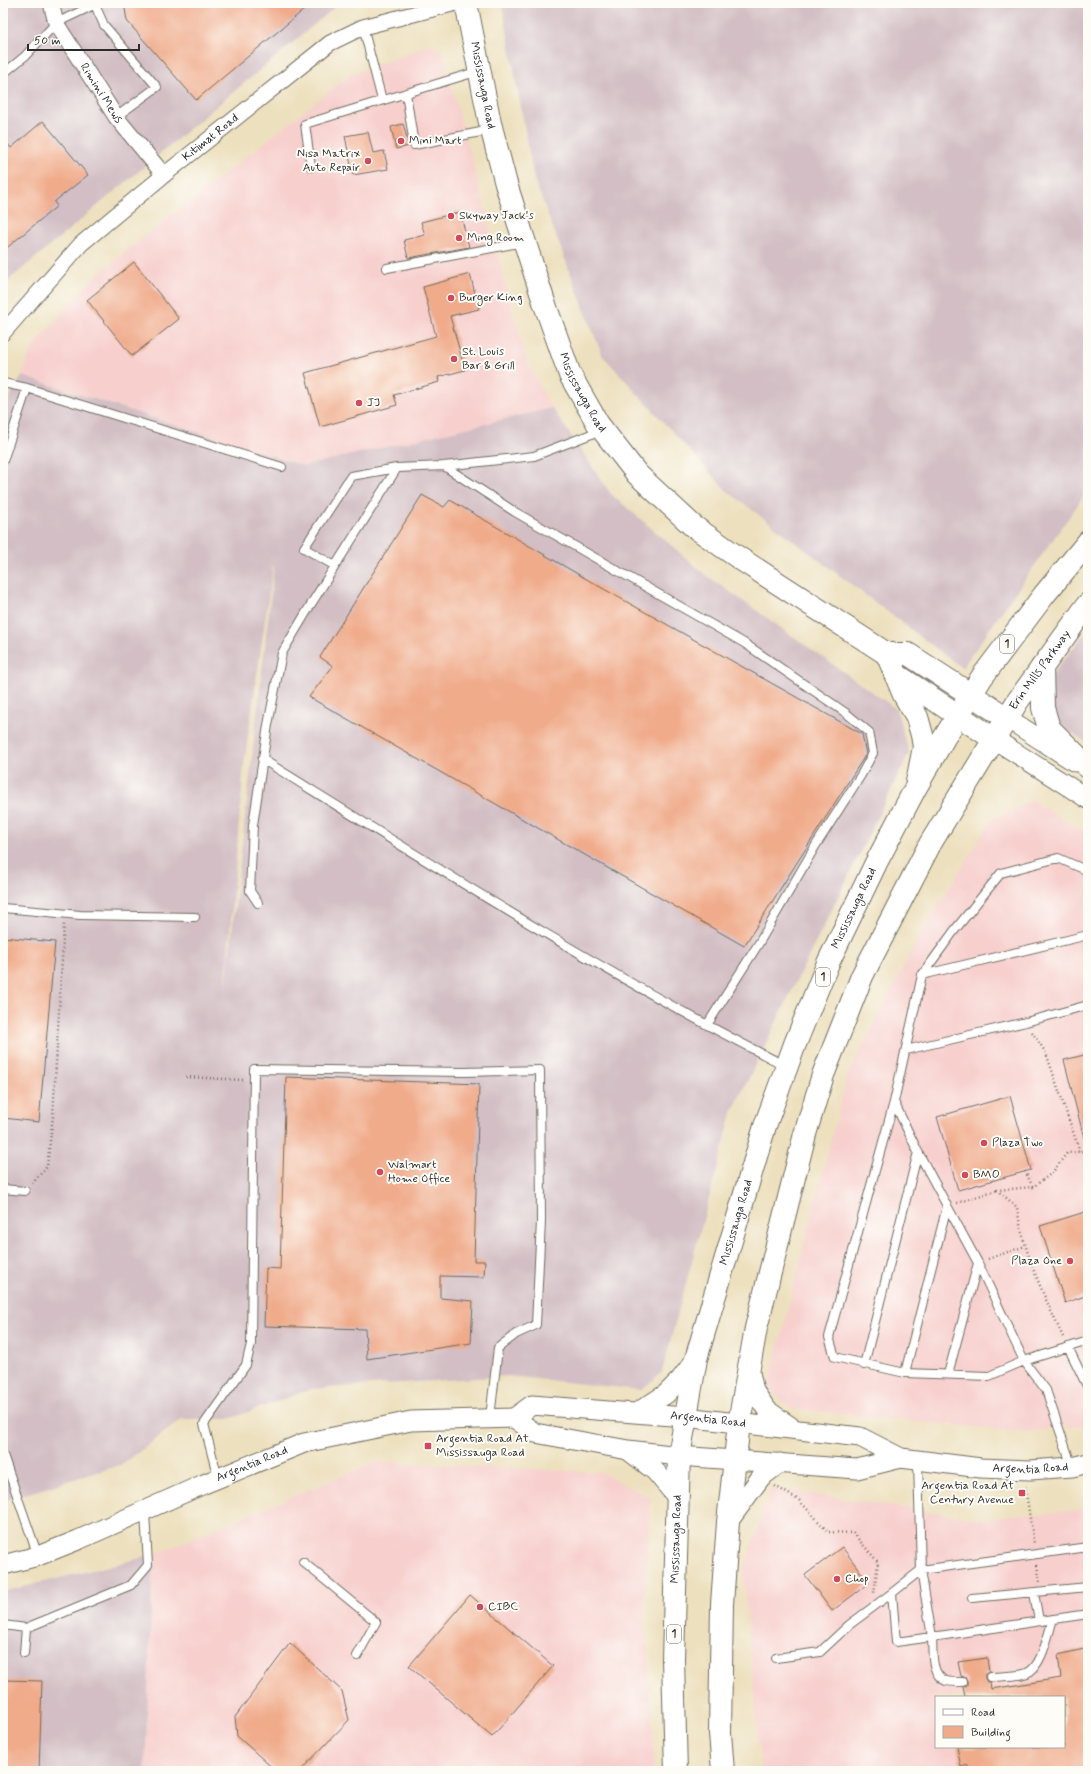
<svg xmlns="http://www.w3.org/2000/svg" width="1091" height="1774" viewBox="0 0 1091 1774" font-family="Mynerve,sans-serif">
	<rect width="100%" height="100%" fill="#fdfcf7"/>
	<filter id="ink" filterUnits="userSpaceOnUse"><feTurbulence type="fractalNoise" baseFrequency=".025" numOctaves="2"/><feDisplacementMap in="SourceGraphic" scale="8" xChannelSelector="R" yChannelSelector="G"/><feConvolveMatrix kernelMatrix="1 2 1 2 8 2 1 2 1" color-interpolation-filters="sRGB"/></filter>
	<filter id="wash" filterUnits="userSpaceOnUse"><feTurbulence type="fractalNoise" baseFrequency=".012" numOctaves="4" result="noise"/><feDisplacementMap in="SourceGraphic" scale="16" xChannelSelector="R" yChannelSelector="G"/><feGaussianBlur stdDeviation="0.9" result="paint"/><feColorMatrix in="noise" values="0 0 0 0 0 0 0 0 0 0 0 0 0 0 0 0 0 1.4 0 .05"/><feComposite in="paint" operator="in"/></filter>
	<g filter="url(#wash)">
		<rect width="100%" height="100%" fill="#ede0be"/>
		<path fill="#f7d0ce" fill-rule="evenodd" d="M431 45 442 51 527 363 552 408 304 466 22 376 31 349 95 276 350 75Z
			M1031 800 1088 834V1425L1022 1432 792 1409 768 1388 847 1077 917 940 991 821Z
			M375 1462 600 1472 651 1498 644 1598 655 1771H145L153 1555Z
			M772 1488 979 1519 1088 1509V1771H761L743 1571ZM936 1697H1064V1747H936Z"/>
		<path fill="#d2bec4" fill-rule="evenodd" d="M3 3H340L3 285Z
			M502 3H1088V490L962 668 726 490 602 355 534 179Z
			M22 376 304 466 552 408 611 494 706 575 896 709 909 753 733 1110 662 1372 641 1390 508 1376 311 1389 229 1419H182L123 1464 3 1501V409ZM273 566H274L224 1002 244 764Z
			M1088 630V744L1055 721 1048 679Z
			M153 1555 145 1771H3V1592Z"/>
		<g id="blocks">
			<path fill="#f0ab8b" d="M124 3H312L196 100 127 21Z
				M43 121 88 175 54 202 57 206 3 251V138L11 148Z
				M403 124 409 146 396 149 391 127Z
				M368 132 373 153 384 151 388 169 353 175 345 136Z
				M460 212 469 247 408 258 404 240 425 235 421 222Z
				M134 262 179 319 132 356 87 300Z
				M470 274 479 309 450 316 465 370 438 377 439 382 394 395 397 405 320 427 305 373 436 336 423 287Z
				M422 495 444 507 450 500 595 584 862 734 866 754 744 946 309 697 333 666 320 657Z
				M3 937 55 942 39 1122 3 1118Z
				M1088 1054V1138H1084L1064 1060Z
				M286 1077 479 1084 474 1261H485L484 1277 440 1276V1298L473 1301 471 1343 367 1359 365 1329 264 1326 266 1268 280 1269Z
				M1010 1096 1031 1170 958 1190 937 1117Z
				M1088 1211V1295L1065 1303 1040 1226Z
				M842 1547 869 1583 832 1611 805 1575Z
				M470 1595 553 1666 492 1737 409 1666Z
				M290 1643 342 1691 349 1720 300 1771H276L237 1736 235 1717Z
				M1088 1648V1771H969L968 1765 961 1767 957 1747H1064V1697H965L963 1687 967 1685V1682L965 1677 961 1676 958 1662 987 1658 989 1672 985 1674V1678L987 1682H990L991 1689 1061 1678 1058 1655Z
				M3 1680 42 1681 39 1771H3Z"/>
		</g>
	</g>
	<g filter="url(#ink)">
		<use href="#blocks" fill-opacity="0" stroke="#6f6a5e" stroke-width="1"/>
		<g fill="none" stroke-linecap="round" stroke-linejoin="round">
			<defs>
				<path id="service" d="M94 3 104 25 157 87 116 117
					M363 27 382 100
					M3 74 25 56 56 23 94 5
					M406 93 414 145 491 130
					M311 167 305 124 479 71
					M387 268 524 242
					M3 383 27 388 282 467
					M3 461 27 388
					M444 466 515 512 744 643 846 713 869 732 873 753 861 775 816 845 759 943 707 1025
					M335 566 304 548 351 476 397 468
					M262 759C434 866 605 975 786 1066
					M258 903 250 891 253 825 268 725 282 653 313 601 397 468 444 466 534 456 602 430
					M3 908 80 915 195 917
					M922 975 1088 935
					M906 1050 1026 1022 1088 1005
					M894 1102 829 1337 835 1357 905 1373 989 1376 1024 1361 1088 1341
					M3 1189 25 1191
					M1068 1347 1088 1388
					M864 1365 918 1152
					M905 1373 947 1206
					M948 1374 978 1263
					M3 1455 38 1556
					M918 1461 921 1570 1088 1547
					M1072 1467 1046 1390 1024 1361 978 1263 918 1152 894 1102 922 975 954 931 1001 873 1058 858 1088 871
					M218 1478 204 1424 246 1365 251 1344 254 1069 464 1072 540 1070 541 1221 536 1325 516 1334 498 1348 490 1418
					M303 1562 376 1622 357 1656
					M1034 1593 1039 1621
					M972 1598 1088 1587
					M3 1625 26 1628 131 1585 148 1565 145 1512
					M24 1653 26 1628
					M776 1658 820 1652 849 1625 892 1593
					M990 1677C1001 1676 1017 1677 1027 1673 1042 1667 1048 1634 1053 1619
					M962 1682C957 1682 950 1682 946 1681 930 1675 933 1651 932 1637L896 1642 892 1593 921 1570 932 1637 1088 1614"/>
				<g id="minor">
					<path id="s1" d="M51 3 56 23 116 117 164 175"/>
					<path id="s2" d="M3 333 81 244 164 175 330 43 363 27 456 3"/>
				</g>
				<g id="tertiary">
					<path d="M1007 718 1075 762"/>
					<path d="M994 739 1088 799"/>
					<path d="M749 1368 754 1391 767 1410 794 1429"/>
					<path d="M638 1412 666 1394 680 1380 696 1359"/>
					<path id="s3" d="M514 1418 532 1405 685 1417 860 1437 901 1458 981 1468 1030 1470 1072 1467 1088 1463"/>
					<path d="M629 1451 655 1471 677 1497"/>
					<path d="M728 1522 761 1477 780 1463"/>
					<path id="s4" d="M3 1565 38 1556 78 1540 204 1484 304 1443 411 1421 514 1418 535 1433 628 1450 679 1456 857 1469 901 1458"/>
				</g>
				<g id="secondary">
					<path id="s5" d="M466 3 490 123 506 184 544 302 570 375 598 424 637 474 693 526 739 558 887 654H908L1007 718"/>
					<path d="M887 654 904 695 917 717 922 735 924 747 917 782"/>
					<path d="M1042 667 1043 708 1049 728 1088 767"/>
					<path d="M895 674 994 739"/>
				</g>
				<g id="primary">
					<path id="s6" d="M676 1771 673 1659 679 1456 696 1359 765 1126 795 1044 828 963 876 863 916 787 944 738 982 677 1044 595 1088 542"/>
					<path id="s7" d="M723 1771 720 1733 722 1604 728 1522 739 1423 756 1328 805 1134 823 1075 862 976 930 844 1017 702 1088 604"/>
				</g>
			</defs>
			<use href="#service" stroke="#6f6a5e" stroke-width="10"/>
			<use href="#minor" stroke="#6f6a5e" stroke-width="17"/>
			<use href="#tertiary" stroke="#6f6a5e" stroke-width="21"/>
			<use href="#secondary" stroke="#6f6a5e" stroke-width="24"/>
			<use href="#primary" stroke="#6f6a5e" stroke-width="24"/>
			<path stroke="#6f6a5e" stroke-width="2.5" stroke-dasharray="1 3" stroke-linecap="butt" d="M1032 1032 1046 1053 1080 1152
				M186 1077 244 1080
				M1025 1171 1033 1187
				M32 1183 47 1167 53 1116 64 924
				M957 1203 997 1190
				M988 1259 1025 1246
				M1063 1337C1044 1296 1023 1252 1017 1207L997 1190 1033 1187 1052 1173 1067 1153 1088 1151
				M775 1486 799 1500 828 1532 853 1533 878 1562 874 1593
				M1025 1486 1034 1544
				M1037 1565 1040 1582"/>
			<use href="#service" stroke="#fff" stroke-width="8"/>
			<use href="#minor" stroke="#fff" stroke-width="15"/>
			<use href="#tertiary" stroke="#fff" stroke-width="19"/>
			<use href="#secondary" stroke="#fff" stroke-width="22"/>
			<use href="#primary" stroke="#fff" stroke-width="22"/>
		</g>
	</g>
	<g fill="#d1495b" stroke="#fdfcf7" stroke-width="1.5">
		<circle cx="401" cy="141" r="4"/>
		<circle cx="368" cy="161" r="4"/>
		<circle cx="451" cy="216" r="4"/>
		<circle cx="459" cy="238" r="4"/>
		<circle cx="451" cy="298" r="4"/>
		<circle cx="454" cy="359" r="4"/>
		<circle cx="359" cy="403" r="4"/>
		<circle cx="984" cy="1143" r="4"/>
		<circle cx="380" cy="1172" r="4"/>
		<circle cx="965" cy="1175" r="4"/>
		<circle cx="1070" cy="1261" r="4"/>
		<rect x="424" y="1442" width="8" height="8" rx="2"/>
		<rect x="1018" y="1489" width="8" height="8" rx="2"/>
		<circle cx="837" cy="1579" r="4"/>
		<circle cx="480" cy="1607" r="4"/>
	</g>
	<g text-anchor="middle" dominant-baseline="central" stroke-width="4" stroke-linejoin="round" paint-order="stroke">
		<g fill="#fdfcf7" stroke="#6a6a68" stroke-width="1">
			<rect x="1000" y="635" width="14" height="18" rx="3"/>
			<rect x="816" y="968" width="14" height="18" rx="3"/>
			<rect x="667" y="1625" width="14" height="18" rx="3"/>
		</g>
		<g font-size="11" font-weight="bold" fill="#2b2b2b">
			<text x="1007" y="644">1</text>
			<text x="823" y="977">1</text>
			<text x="674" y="1634">1</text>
		</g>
		<g font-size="12" fill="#2b2b2b" stroke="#fdfcf7">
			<text stroke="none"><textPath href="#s5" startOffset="84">Mississauga Road</textPath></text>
			<text stroke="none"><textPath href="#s1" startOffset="104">Rimini Mews</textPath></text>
			<text stroke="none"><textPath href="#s2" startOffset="286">Kitimat Road</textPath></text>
			<text stroke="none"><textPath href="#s5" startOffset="408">Mississauga Road</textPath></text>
			<text stroke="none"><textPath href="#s7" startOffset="1168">Erin Mills Parkway</textPath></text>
			<text stroke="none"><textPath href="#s6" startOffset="892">Mississauga Road</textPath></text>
			<text stroke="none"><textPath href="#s6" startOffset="556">Mississauga Road</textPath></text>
			<text stroke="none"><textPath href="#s3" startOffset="199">Argentia Road</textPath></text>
			<text stroke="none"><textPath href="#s4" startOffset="269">Argentia Road</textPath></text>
			<text stroke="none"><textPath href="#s3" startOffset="528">Argentia Road</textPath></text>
			<text stroke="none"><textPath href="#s6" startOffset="232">Mississauga Road</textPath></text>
		</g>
		<g font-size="12" fill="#2b2b2b" stroke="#fdfcf7" text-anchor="start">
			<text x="409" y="141">Mini Mart</text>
			<text x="360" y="154" text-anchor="end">Nisa Matrix<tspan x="360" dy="14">Auto Repair</tspan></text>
			<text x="459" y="216">Skyway Jack's</text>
			<text x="467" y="238">Ming Room</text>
			<text x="459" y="298">Burger King</text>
			<text x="462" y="352">St. Louis<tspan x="462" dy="14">Bar &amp; Grill</tspan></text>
			<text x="367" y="403">JJ</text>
			<text x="992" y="1143">Plaza Two</text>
			<text x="388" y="1165">Walmart<tspan x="388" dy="14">Home Office</tspan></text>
			<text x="973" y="1175">BMO</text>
			<text x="1062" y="1261" text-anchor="end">Plaza One</text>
			<text x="436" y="1439">Argentia Road At<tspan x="436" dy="14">Mississauga Road</tspan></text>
			<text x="1014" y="1486" text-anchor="end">Argentia Road At<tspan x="1014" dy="14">Century Avenue</tspan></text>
			<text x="845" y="1579">Chop</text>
			<text x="488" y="1607">CIBC</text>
		</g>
	</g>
	<rect width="1091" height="1774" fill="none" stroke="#fdfcf7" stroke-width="16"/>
	<rect x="935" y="1696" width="130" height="52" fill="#fdfcf7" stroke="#a9a8a5"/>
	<rect x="943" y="1709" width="20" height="6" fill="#ffffff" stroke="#a9a8a5"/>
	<text x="971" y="1716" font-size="12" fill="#2b2b2b">Road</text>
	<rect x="943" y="1726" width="20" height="12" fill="#f0ab8b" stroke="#a9a8a5"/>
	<text x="971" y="1736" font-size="12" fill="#2b2b2b">Building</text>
	<path d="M28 44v6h111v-6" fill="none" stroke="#2b2b2b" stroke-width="2"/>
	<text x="34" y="44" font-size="12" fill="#2b2b2b" stroke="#fdfcf7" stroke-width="3" paint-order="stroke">50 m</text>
</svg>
